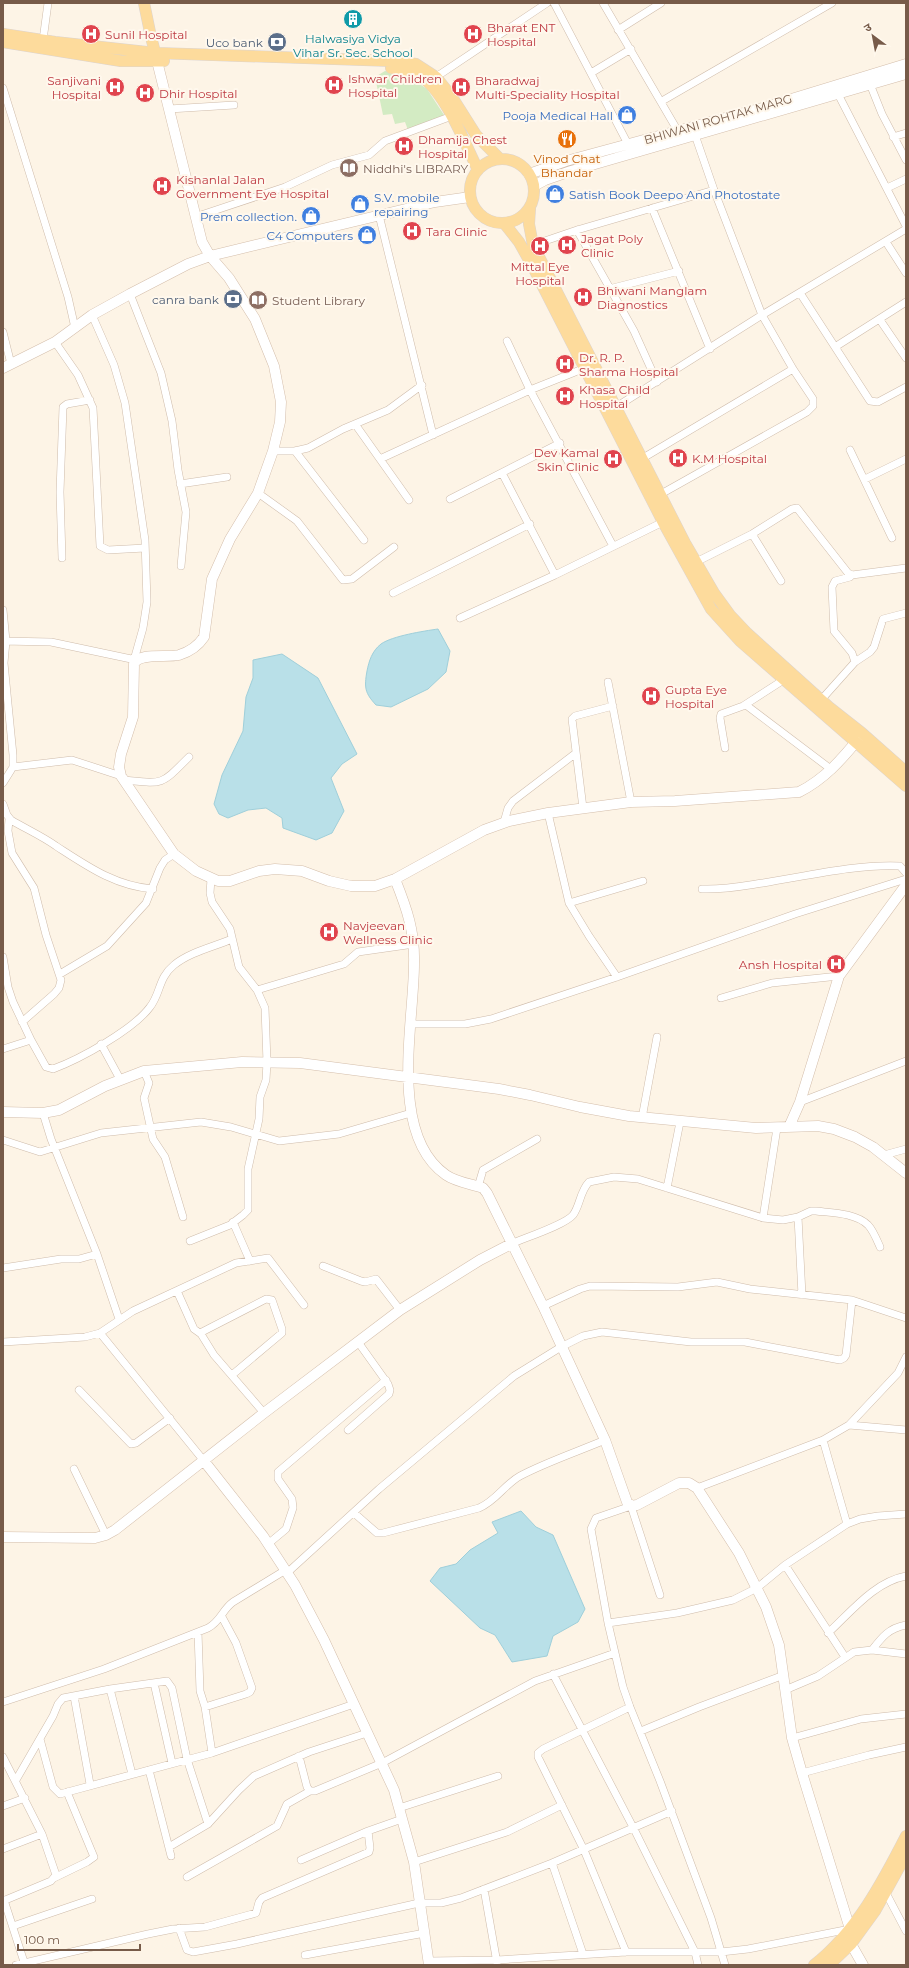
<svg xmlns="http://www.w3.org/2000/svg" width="909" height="1968" viewBox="0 0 909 1968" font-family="Montserrat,'Noto Sans Devanagari',sans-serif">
	<rect width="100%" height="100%" fill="#fdf4e6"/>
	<path fill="#d3ebc3" d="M385 71 406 75 427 89 444 115 408 130 405 122 395 124 392 114 383 115 375 77Z"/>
	<path fill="#b9e0e8" stroke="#9fcfda" d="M438 629 450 651 446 672 428 689 391 707 376 705C365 693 364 688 367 671 369 661 372 651 381 644 392 636 424 631 438 629Z
		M282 654 318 678 357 754 342 764 331 778 344 811 332 833 316 840 283 828 282 818 266 808 248 810 228 818 219 814 214 804 222 775 243 731 246 697 253 678V660Z
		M521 1511 536 1527 553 1535 585 1609 578 1622 553 1636 547 1656 512 1662 495 1635 480 1628 430 1581 440 1568 456 1564 470 1550 498 1533 492 1522Z"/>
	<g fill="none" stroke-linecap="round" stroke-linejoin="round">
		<defs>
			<path id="street" d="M554 3 630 148
				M603 3 679 133
				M618 30 661 3
				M43 40 48 3
				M591 73 631 49
				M436 77 547 3
				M870 84 882 114 906 160
				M3 88 68 297 75 328
				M838 94 906 226
				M662 101 832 3
				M169 109 234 105
				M893 137 906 133
				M887 188 906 179
				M652 208 710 349
				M379 215 433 435
				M195 217 285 187 332 165 369 155 385 141 452 116
				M577 230 634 331 657 382
				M886 242 906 273
				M533 245 577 230 714 190
				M609 289 679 271
				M800 293 870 401 878 402 906 387
				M130 294 161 373 172 421 178 470 186 512 181 566
				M92 315 114 365 125 403 145 540 147 602 143 628 134 660
				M880 320 906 358
				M3 332 11 364
				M507 341 530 390 613 546
				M55 342 78 375 93 408 100 546 108 550 145 548
				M835 347 906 302
				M616 407 762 315 906 229
				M355 424 409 500
				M850 450 892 538
				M273 451H295L308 448 343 429 388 410 422 385
				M295 451 364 540
				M380 459 530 390 585 368
				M638 461 793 369
				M502 473 555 575
				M865 479 906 459
				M180 484 227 477
				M258 493 297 521 343 580 352 579 394 547
				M661 494 807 412 813 406V399L793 369 762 315 714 190 695 135
				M450 499 560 443
				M752 534 781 581
				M62 558 60 492 63 407 67 404 90 400
				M696 562 752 534 792 509 797 508 848 573 852 575 906 568
				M393 593 530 524
				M3 610 6 641 4 663 13 755V767L3 783
				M460 618 555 575 663 522
				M3 641 51 642 136 660
				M855 662 870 652 874 647 883 619 906 613
				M608 682 631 802
				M821 700 855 662 852 653 834 631 832 587 835 581 850 577 852 575
				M746 705 832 770
				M725 748 720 718 721 714 743 706 785 679
				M13 767 72 760 121 776
				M123 780C164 784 160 786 189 757
				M3 804 7 815 11 820C26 829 42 836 56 846 87 866 115 886 153 889
				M583 808 572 719 575 716 613 706
				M548 813 569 903 589 936 617 977
				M9 819 8 831 12 853 34 888 46 935 61 980 59 988 54 994 22 1022
				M504 822 508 808 513 801 576 753
				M702 889C723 890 743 886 763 883 807 876 856 864 900 866L906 873
				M569 903 643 881
				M3 957 8 987 13 1002 31 1040 46 1067 53 1069C80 1059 133 1030 150 1007 161 993 158 978 174 965 190 952 213 947 232 939
				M60 974 107 946 146 903 160 868 165 860 174 854
				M257 990 344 964 358 952 414 944
				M721 998 772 983 839 976
				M410 1024H465L491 1019 617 977 795 914 906 879
				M101 1044 120 1079
				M3 1049 31 1040
				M144 1071 149 1083 144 1098 153 1139 165 1157 183 1217
				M800 1102 906 1061
				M43 1113 51 1139 97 1254 119 1319
				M642 1118 657 1037
				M3 1140 40 1152 101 1133 201 1122 231 1127 279 1141 339 1134 411 1113
				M884 1155 906 1149
				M478 1187 483 1170 537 1139
				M667 1188 680 1122
				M798 1217 811 1211H816C833 1213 855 1213 868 1225 873 1230 877 1240 880 1247
				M763 1218 777 1128
				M233 1222 250 1261
				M190 1241 230 1225 243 1215 248 1210V1169L259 1119 260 1097 266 1080 267 1062 265 1008 257 990 239 967 230 929 212 902 210 893 211 879
				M511 1244C524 1238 565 1225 573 1215 580 1206 580 1191 589 1182L614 1177 638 1179 763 1218 783 1220 798 1217 802 1295
				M323 1266 361 1281 365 1282 376 1279 400 1310
				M3 1268 61 1259H79L97 1254
				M177 1291 194 1329 201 1334 214 1355 264 1413
				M543 1306 580 1289 590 1286 678 1287 717 1282 750 1289 852 1300
				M100 1333 204 1461
				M200 1333 266 1299 272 1300 282 1329V1333L232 1375
				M3 1342 85 1337 100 1333 133 1311 236 1263 268 1258 304 1305
				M79 1390 131 1444 136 1443 170 1418
				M849 1425 906 1430
				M348 1430 389 1394 390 1390 388 1384 358 1342
				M823 1440 847 1524
				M74 1469 106 1535
				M697 1488 823 1440 849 1425 898 1373 906 1357
				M354 1513 377 1533H383L479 1508C496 1501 504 1485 520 1476 544 1463 579 1451 605 1440
				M268 1544 286 1529 293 1508 292 1499 278 1479V1472L386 1380
				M785 1565 845 1657
				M287 1573 379 1489 514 1376 561 1347 583 1336 602 1332 691 1342H745L840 1360 844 1358 846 1355 852 1300 906 1318
				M660 1595 631 1506 596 1518 591 1529 608 1623 677 1613 733 1600 757 1588 785 1565 847 1524 860 1519 878 1516 906 1514
				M608 1623 623 1687 630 1707 660 1781 711 1918 725 1965
				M828 1633C851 1612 874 1582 906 1576
				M872 1650C882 1637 889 1628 906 1625
				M553 1674 634 1829 695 1952 698 1965
				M154 1683 172 1763
				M110 1689 132 1774
				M785 1690 818 1676 854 1652 872 1650 906 1654
				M74 1696 90 1784
				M3 1702 104 1669 208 1628C221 1621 222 1610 233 1602L284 1571
				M205 1707 246 1694 250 1692 252 1688 236 1643 222 1617
				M641 1731 699 1707 784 1675
				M792 1738 861 1719 906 1714
				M40 1739 53 1787 60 1794 212 1753 205 1707 200 1691 198 1632
				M212 1753 354 1704
				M299 1756 307 1787 310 1791H315L382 1763 535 1681 615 1653
				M3 1757 42 1834 56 1875 51 1881 3 1901
				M149 1770 171 1856
				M802 1773 869 1755 906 1747
				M16 1780 53 1716 58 1704 63 1698 110 1689 167 1681 172 1688 187 1759 208 1824
				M3 1806 25 1798
				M399 1808 498 1776
				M169 1847 208 1824 239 1790 254 1776 309 1752 367 1733
				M3 1849 42 1834
				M301 1860 368 1831
				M414 1862 507 1832 562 1805
				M552 1863 583 1954
				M187 1877 277 1826 287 1804 310 1791
				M54 1878 87 1862 94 1857 67 1792
				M484 1889 497 1963
				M886 1893 906 1931
				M4 1900 25 1965
				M13 1926 92 1899
				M179 1928 187 1950 193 1952 237 1944 419 1903H441L461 1898 552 1863 672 1811
				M626 1952 584 1850 538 1757V1753L543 1749 630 1707
				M305 1955 425 1933
				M429 1961 497 1960 626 1952H721L748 1949 850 1929
				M16 1965 148 1934 173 1929 205 1927 256 1913 259 1902 262 1898 369 1852 370 1848 368 1831 402 1819"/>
			<path id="secondary" d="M157 61 202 242 210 256 229 278 255 319 274 366 281 402 280 422 273 451 258 493 230 539 212 579 204 637C198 646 189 652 179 655 167 658 139 652 134 664L133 717 121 754 119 767 121 776 174 854 196 871 218 881H230L259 871 275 869 302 871 329 881 351 886H375L395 879 484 830 509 821 548 813 631 802 675 801 799 792C825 779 842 759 860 737
				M529 174 566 161 762 108 906 64
				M534 186 545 180 571 171 906 74
				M3 368 55 342 92 315 130 294 188 264 210 256 435 202 470 197
				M395 879C407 909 415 932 414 964 414 1023 388 1135 446 1175 456 1182 471 1184 483 1188L487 1193 543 1306 605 1440 627 1502 631 1506 637 1505 679 1483H689L697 1488 739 1553 766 1607 779 1645 792 1738 802 1773 850 1929 851 1944 863 1965
				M3 1112 43 1113 59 1110 105 1086 144 1071 242 1062 300 1063 499 1089 530 1095 580 1107 629 1116 756 1128 818 1126 834 1129 855 1137 873 1147 906 1173
				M789 1127 800 1102 839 976 906 885
				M204 1461 263 1536 295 1585 324 1640 394 1790 414 1862 429 1965
				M3 1537 95 1538 106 1535 115 1530 264 1413 400 1310 480 1260 511 1244"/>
			<path id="primary" d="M144 3 151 37 157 60
				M3 34 55 42 156 53 393 61 416 64 436 77 452 97 476 135 500 159
				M3 42 121 61H164
				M391 68C400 69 410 71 418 75 444 88 465 144 478 170
				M470 191a32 32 0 1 1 64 0a32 32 0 1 1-64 0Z
				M530 208 529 224 533 245 685 543 714 593 730 615 747 633 829 707 862 733 906 772
				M504 223 519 242 534 269 663 522 711 609 740 641 906 786
				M814 1965C856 1932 882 1883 906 1836
				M829 1965 851 1944 875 1911 906 1855"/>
		</defs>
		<use href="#street" stroke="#cfbcab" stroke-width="8"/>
		<use href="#secondary" stroke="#d4beab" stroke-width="11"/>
		<use href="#primary" stroke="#dcd4d0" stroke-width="12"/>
		<use href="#street" stroke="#fff" stroke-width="7"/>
		<use href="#secondary" stroke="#fff" stroke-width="10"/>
		<use href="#primary" stroke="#fddb9c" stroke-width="11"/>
	</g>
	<defs>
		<symbol id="building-disc" viewBox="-11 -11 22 22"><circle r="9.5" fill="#0f9aa8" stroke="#fff8ed"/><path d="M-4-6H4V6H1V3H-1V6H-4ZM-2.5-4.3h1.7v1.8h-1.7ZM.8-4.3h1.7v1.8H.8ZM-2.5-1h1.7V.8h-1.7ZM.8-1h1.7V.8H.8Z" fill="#fff"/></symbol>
		<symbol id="hospital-disc" viewBox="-11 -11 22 22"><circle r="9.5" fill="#e0444e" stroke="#fff8ed"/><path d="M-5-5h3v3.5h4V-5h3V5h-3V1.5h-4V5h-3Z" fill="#fff"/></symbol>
		<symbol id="bank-disc" viewBox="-11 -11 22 22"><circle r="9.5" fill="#5c6f8a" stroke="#fff8ed"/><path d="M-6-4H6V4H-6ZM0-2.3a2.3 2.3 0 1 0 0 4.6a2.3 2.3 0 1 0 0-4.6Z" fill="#fff"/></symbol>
		<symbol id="shop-disc" viewBox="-11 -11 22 22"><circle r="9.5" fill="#3f7fe0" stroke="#fff8ed"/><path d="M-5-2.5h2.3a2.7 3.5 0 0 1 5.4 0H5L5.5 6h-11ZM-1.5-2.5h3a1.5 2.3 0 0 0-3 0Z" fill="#fff"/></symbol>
		<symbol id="restaurant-disc" viewBox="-11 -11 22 22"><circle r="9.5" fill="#e8710a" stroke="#fff8ed"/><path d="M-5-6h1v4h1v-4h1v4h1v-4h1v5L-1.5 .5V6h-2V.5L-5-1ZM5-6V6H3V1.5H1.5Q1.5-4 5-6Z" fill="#fff"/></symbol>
		<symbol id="library-disc" viewBox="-11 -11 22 22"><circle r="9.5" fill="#8d6e63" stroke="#fff8ed"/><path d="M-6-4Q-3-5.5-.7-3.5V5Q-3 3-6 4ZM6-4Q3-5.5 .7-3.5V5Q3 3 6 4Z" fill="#fff"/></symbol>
	</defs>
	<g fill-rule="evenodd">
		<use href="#building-disc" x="342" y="8" width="22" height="22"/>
		<use href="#hospital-disc" x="80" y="23" width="22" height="22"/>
		<use href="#hospital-disc" x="462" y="23" width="22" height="22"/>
		<use href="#bank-disc" x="266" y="31" width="22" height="22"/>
		<use href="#hospital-disc" x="323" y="74" width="22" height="22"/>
		<use href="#hospital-disc" x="104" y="76" width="22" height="22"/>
		<use href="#hospital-disc" x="450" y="76" width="22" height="22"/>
		<use href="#hospital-disc" x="134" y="82" width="22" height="22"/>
		<use href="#shop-disc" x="616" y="104" width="22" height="22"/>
		<use href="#restaurant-disc" x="556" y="128" width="22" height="22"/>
		<use href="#hospital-disc" x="393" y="135" width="22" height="22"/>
		<use href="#library-disc" x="338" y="157" width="22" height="22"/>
		<use href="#hospital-disc" x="151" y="175" width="22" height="22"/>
		<use href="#shop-disc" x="544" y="183" width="22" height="22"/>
		<use href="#shop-disc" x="349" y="193" width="22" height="22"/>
		<use href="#shop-disc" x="300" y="205" width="22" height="22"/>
		<use href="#hospital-disc" x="401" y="220" width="22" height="22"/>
		<use href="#shop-disc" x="356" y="224" width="22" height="22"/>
		<use href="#hospital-disc" x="556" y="234" width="22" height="22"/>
		<use href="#hospital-disc" x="529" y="235" width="22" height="22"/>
		<use href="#hospital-disc" x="572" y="286" width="22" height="22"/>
		<use href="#bank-disc" x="222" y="288" width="22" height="22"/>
		<use href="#library-disc" x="247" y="289" width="22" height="22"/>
		<use href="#hospital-disc" x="554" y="353" width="22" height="22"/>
		<use href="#hospital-disc" x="554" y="385" width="22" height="22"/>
		<use href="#hospital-disc" x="667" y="447" width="22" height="22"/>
		<use href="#hospital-disc" x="602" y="448" width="22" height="22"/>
		<use href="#hospital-disc" x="640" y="685" width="22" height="22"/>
		<use href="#hospital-disc" x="318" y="921" width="22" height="22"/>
		<use href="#hospital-disc" x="825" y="953" width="22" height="22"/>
	</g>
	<g text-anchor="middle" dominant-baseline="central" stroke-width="4" stroke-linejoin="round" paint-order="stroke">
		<g font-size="12" fill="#be3a42" stroke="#fff8ed" text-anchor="start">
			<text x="487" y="27">Bharat ENT<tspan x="487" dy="14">Hospital</tspan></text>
			<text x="105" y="34">Sunil Hospital</text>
			<text x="348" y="78">Ishwar Children<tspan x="348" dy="14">Hospital</tspan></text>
			<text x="101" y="80" text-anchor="end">Sanjivani<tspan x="101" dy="14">Hospital</tspan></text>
			<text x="475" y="80">Bharadwaj<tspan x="475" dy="14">Multi-Speciality Hospital</tspan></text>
			<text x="159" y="93">Dhir Hospital</text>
			<text x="418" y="139">Dhamija Chest<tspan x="418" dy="14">Hospital</tspan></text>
			<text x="176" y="179">Kishanlal Jalan<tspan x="176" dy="14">Government Eye Hospital</tspan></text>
			<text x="426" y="231">Tara Clinic</text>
			<text x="581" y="238">Jagat Poly<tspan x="581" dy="14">Clinic</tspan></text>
			<text x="540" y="266" text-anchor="middle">Mittal Eye<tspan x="540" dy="14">Hospital</tspan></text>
			<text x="597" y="290">Bhiwani Manglam<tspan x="597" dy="14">Diagnostics</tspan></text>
			<text x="579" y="357">Dr. R. P.<tspan x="579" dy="14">Sharma Hospital</tspan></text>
			<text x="579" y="389">Khasa Child<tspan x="579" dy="14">Hospital</tspan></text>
			<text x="599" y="452" text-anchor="end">Dev Kamal<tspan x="599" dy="14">Skin Clinic</tspan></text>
			<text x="692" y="458">K.M Hospital</text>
			<text x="665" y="689">Gupta Eye<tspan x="665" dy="14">Hospital</tspan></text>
			<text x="343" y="925">Navjeevan<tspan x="343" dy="14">Wellness Clinic</tspan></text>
			<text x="822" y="964" text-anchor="end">Ansh Hospital</text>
		</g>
		<g font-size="12" fill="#0d838f" stroke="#fff8ed">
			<text x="353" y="38">Halwasiya Vidya<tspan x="353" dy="14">Vihar Sr. Sec. School</tspan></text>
		</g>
		<g font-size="12" fill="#4e5e75" stroke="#fff8ed" text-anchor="end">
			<text x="263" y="42">Uco bank</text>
			<text x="219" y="299">canra bank</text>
		</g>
		<g font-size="12" fill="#366cbe" stroke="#fff8ed" text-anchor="end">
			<text x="613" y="115">Pooja Medical Hall</text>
			<text x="569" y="194" text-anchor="start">Satish Book Deepo And Photostate</text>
			<text x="374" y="197" text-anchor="start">S.V. mobile<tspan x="374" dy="14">repairing</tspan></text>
			<text x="297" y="216">Prem collection.</text>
			<text x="353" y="235">C4 Computers</text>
		</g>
		<g font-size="12" fill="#775b49" stroke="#fff8ed">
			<text transform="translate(718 119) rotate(-16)">BHIWANI ROHTAK MARG</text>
		</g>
		<g font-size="12" fill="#c56008" stroke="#fff8ed">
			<text x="567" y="158">Vinod Chat<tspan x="567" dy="14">Bhandar</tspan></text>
		</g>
		<g font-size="12" fill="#785e54" stroke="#fff8ed" text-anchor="start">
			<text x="363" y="168">Niddhi's LIBRARY</text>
			<text x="272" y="300">Student Library</text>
		</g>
	</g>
	<rect width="909" height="1968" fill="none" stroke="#775b49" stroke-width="8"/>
	<g transform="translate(873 36) rotate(328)" stroke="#fff8ed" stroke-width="3" paint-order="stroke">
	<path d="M0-3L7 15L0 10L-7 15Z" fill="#775b49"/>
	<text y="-6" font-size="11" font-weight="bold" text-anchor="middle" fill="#775b49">उ</text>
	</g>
	<path d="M18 1944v6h122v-6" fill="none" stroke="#775b49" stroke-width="2"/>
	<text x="24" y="1944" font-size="12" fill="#775b49" stroke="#fff8ed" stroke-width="3" paint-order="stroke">100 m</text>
</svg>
